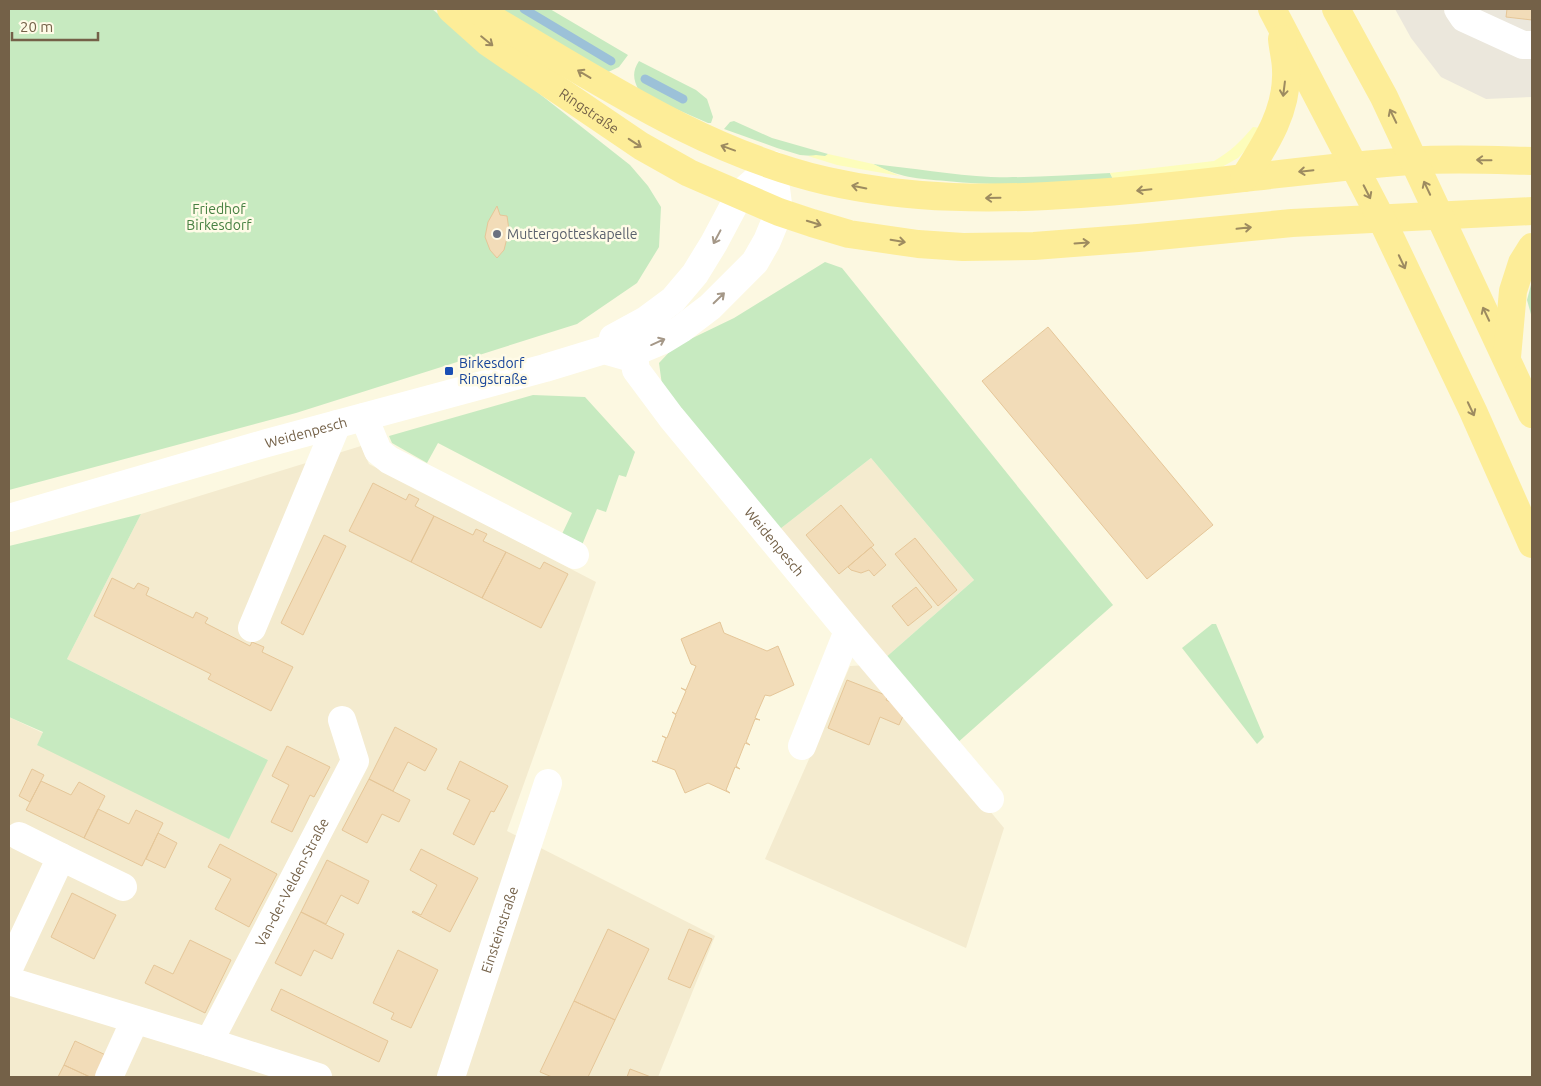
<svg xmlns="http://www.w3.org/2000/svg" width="1541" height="1086" viewBox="0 0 1541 1086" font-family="Ubuntu,sans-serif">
	<rect width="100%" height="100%" fill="#fcf8e1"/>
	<path fill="#f4ebcf" d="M361 446 369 464 596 582 507 831 715 936 658 1077H9V717L43 733 37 745 268 760 67 659 141 514Z
		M871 458 974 580 884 659 780 529Z
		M869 665 1004 828 966 948 765 859 850 666Z"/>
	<path fill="#ebe7dc" d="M1395 9H1532V97L1486 99 1441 77 1411 38Z"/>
	<path fill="#c7eac0" d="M9 9H432L630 165 648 186 661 207 659 247 637 283 577 324 296 413 9 490Z
		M499 9H550L628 55 619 67 606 73Z
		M639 61 696 90 707 99 713 117 711 123H708L669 106 639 91C633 79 632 72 639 61Z
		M734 121 772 138 828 154 826 157 800 155 777 148 724 129 730 122Z
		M873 164C912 168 952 175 991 177 1031 178 1071 175 1110 173L1114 181C1058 183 1002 187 946 181 919 179 897 177 873 164Z
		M825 262 842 268 1113 605 956 744 884 659 974 580 871 458 780 529 662 385 659 363 674 347 734 318Z
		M1532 281V318L1527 300Z
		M533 395 585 397 635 452 626 477 619 475 606 512 597 509 582 545 562 534 572 513 438 443 427 463 392 443 389 436Z
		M141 514 67 659 268 760 229 839 37 745 43 732 9 717V546Z
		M1212 624H1216L1264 737 1257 744 1182 648Z"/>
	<path fill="#fdfdbb" d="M1253 127 1261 128 1250 145 1238 158 1220 168 1114 181 1110 173 1214 161C1230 152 1241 141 1253 127Z
		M828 154 873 164 900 176 837 165 808 156 816 155 825 156Z"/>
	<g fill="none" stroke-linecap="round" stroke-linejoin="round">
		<path stroke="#9cc1d8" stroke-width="9" d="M524 9 611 61
			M645 79 683 99"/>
	</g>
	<path fill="#f2dcb8" stroke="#e5c698" d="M1507 9H1532V20L1506 17Z
		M497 206 500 215 507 216 509 230 504 250 497 258 490 250 485 237 488 222Z
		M1048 327 1213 525 1147 579 982 381Z
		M373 483 406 500 409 494 419 499 415 506 434 516 411 562 349 531Z
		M841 505 874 545 839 574 806 535Z
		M434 516 473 535 476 529 487 534 483 541 506 552 482 598 411 562Z
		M324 535 346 546 303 635 281 623Z
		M915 538 957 590 938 606 895 554Z
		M871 547 886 565 874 576 869 570 861 573 851 570 848 567Z
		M506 552 540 569 544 562 568 574 541 628 482 598Z
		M112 578 134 589 138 583 149 588 146 595 193 618 196 612 208 618 205 623 250 646 252 642 264 647 262 652 293 667 271 711 208 679 211 674 94 616Z
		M916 587 932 607 908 626 892 606Z
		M720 622 724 633 767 651 778 646 794 685 770 696 765 695 755 718 760 720 755 719 746 742 750 745 745 743 736 766 740 769 735 767 726 790 730 793 708 783 685 793 675 770 652 761 657 762 666 738 662 736 667 738 676 715 672 712 676 714 686 691 681 688 686 690 696 666 691 664 681 639Z
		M847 680 888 696 886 700 900 706 898 711 904 714 899 725 880 717 869 745 828 728Z
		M395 727 437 749 425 771 408 762 393 791 369 779Z
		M287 746 330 767 314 797 310 795 292 832 271 822 289 785 272 776Z
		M460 761 508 786 494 812 491 811 474 845 453 834 470 800 447 789Z
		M32 769 44 775 30 802 19 796Z
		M369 779 410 800 399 822 382 814 367 843 342 830Z
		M41 781 71 795 79 782 105 796 84 838 26 810Z
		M98 809 129 824 136 810 163 823 142 866 84 838Z
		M158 833 177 843 165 868 146 859Z
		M220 844 277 874 249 927 215 909 231 879 208 867Z
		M421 849 478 878 450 932 412 912 413 911 421 915 437 885 410 870Z
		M327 860 369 881 358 904 341 895 326 924 301 912Z
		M72 893 116 915 94 959 51 937Z
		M301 912 344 934 332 959 314 950 301 976 275 963Z
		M608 929 649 949 615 1020 574 1001Z
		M689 929 712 939 690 988 668 979Z
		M190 940 231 960 205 1013 145 983 154 965 173 974Z
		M398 950 438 970 411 1028 391 1019 394 1013 373 1003Z
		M281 989 388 1041 379 1062 271 1010Z
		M574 1001 615 1020 588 1077H552L540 1072Z
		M75 1041 108 1056 98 1077H90L64 1065Z
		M64 1065 90 1077H58Z
		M630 1069 651 1077H627Z"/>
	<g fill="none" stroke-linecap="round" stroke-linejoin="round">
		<g stroke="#fff" stroke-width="28">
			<path d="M1458 9 1464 18 1523 45H1532"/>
			<path id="s1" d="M630 329 636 370 671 417 848 631 802 746"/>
			<path d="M613 338 646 320 673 300 695 274 714 243 740 194 773 165"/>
			<path d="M364 417 378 451 389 460 575 555"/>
			<path id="s2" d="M9 518 267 443 545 368 604 350 625 356 663 340 681 329 710 307 755 262 767 241 779 212 773 165"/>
			<path d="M252 628 337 424"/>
			<path d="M848 631 990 799"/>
			<path d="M61 857 123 887"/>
			<path d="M9 968 61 857 19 836"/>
			<path d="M9 981 209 1042 318 1077"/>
			<path id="s3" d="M209 1042 355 761 342 720"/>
			<path d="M109 1077 135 1020"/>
			<path id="s4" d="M451 1077 548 783"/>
		</g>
		<g stroke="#fded98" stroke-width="28">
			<path id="s5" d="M451 9 489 43 641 146 689 173 779 212 812 223 849 234 918 244 963 247 1034 246 1138 238 1292 223 1532 211"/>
			<path d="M475 9C589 74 698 151 827 181 910 200 995 200 1080 194 1191 187 1300 169 1410 161 1451 158 1492 160 1532 161"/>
			<path d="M1272 9 1381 218 1473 411 1532 544"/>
			<path d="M1336 9 1384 97 1532 414"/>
			<path d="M1244 178C1265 145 1288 111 1286 70 1286 60 1283 50 1282 39"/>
			<path d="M1507 357 1513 291 1522 263 1532 247"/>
		</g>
	</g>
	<defs><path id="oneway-shaft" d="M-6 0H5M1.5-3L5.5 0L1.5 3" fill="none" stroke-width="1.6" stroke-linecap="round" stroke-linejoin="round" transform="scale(1.25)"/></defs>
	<g stroke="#9d8b60">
		<use href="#oneway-shaft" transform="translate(487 41) rotate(39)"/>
		<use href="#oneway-shaft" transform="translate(584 74) rotate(-149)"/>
		<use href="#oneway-shaft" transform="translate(1284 89) rotate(97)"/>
		<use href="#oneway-shaft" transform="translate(1393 116) rotate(-116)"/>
		<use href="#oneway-shaft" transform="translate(635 143) rotate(33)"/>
		<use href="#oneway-shaft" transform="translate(728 148) rotate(-160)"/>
		<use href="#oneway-shaft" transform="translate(1484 160) rotate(-179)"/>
		<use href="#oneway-shaft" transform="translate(1306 171) rotate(174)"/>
		<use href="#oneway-shaft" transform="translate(859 187) rotate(-169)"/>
		<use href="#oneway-shaft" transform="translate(1427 188) rotate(-115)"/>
		<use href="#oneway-shaft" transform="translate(1144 190) rotate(174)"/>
		<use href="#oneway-shaft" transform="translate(1367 192) rotate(63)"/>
		<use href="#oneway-shaft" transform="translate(993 198) rotate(179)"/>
		<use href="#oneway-shaft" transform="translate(814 223) rotate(17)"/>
		<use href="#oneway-shaft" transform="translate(1244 228) rotate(-6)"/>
		<use href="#oneway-shaft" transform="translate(898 241) rotate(9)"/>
		<use href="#oneway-shaft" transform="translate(1082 243) rotate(-4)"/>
		<use href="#oneway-shaft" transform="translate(1402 262) rotate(65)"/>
		<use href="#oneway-shaft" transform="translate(1486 314) rotate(-115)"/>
		<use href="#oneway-shaft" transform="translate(1471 409) rotate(65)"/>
	</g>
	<g stroke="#a59888">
		<use href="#oneway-shaft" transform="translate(717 237) rotate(118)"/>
		<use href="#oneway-shaft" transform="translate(719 298) rotate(-44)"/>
		<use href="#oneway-shaft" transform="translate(658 342) rotate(-24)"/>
	</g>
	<circle fill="#6b7280" stroke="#fffbe7" stroke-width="2" cx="497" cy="234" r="5"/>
	<rect fill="#1a4fb4" stroke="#fffbe7" stroke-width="2" x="444" y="366" width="10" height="10" rx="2.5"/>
	<g text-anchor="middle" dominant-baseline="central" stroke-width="5" stroke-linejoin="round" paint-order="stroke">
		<g font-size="14" fill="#746148" stroke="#fffbe7">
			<text stroke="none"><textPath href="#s5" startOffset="172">Ringstraße</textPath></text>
			<text stroke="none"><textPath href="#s2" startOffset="309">Weidenpesch</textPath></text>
			<text stroke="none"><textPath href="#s1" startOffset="262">Weidenpesch</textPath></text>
			<text stroke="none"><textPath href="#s3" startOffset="180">Van-der-Velden-Straße</textPath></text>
			<text stroke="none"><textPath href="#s4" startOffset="155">Einsteinstraße</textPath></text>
		</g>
		<g font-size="14" fill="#478042" stroke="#fffbe7">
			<text x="219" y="209">Friedhof<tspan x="219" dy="16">Birkesdorf</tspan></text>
		</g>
		<g font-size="14" fill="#5b616d" stroke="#fffbe7" text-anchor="start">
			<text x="507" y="234">Muttergotteskapelle</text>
		</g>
		<g font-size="14" fill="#164399" stroke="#fffbe7" text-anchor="start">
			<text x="459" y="363">Birkesdorf<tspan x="459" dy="16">Ringstraße</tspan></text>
		</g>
	</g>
	<rect width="1541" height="1086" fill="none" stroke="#746148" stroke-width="20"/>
	<path d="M12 32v8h86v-8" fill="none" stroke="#746148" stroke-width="2.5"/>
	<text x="20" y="32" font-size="15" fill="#746148" stroke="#fffbe7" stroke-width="4" paint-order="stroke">20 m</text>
</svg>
